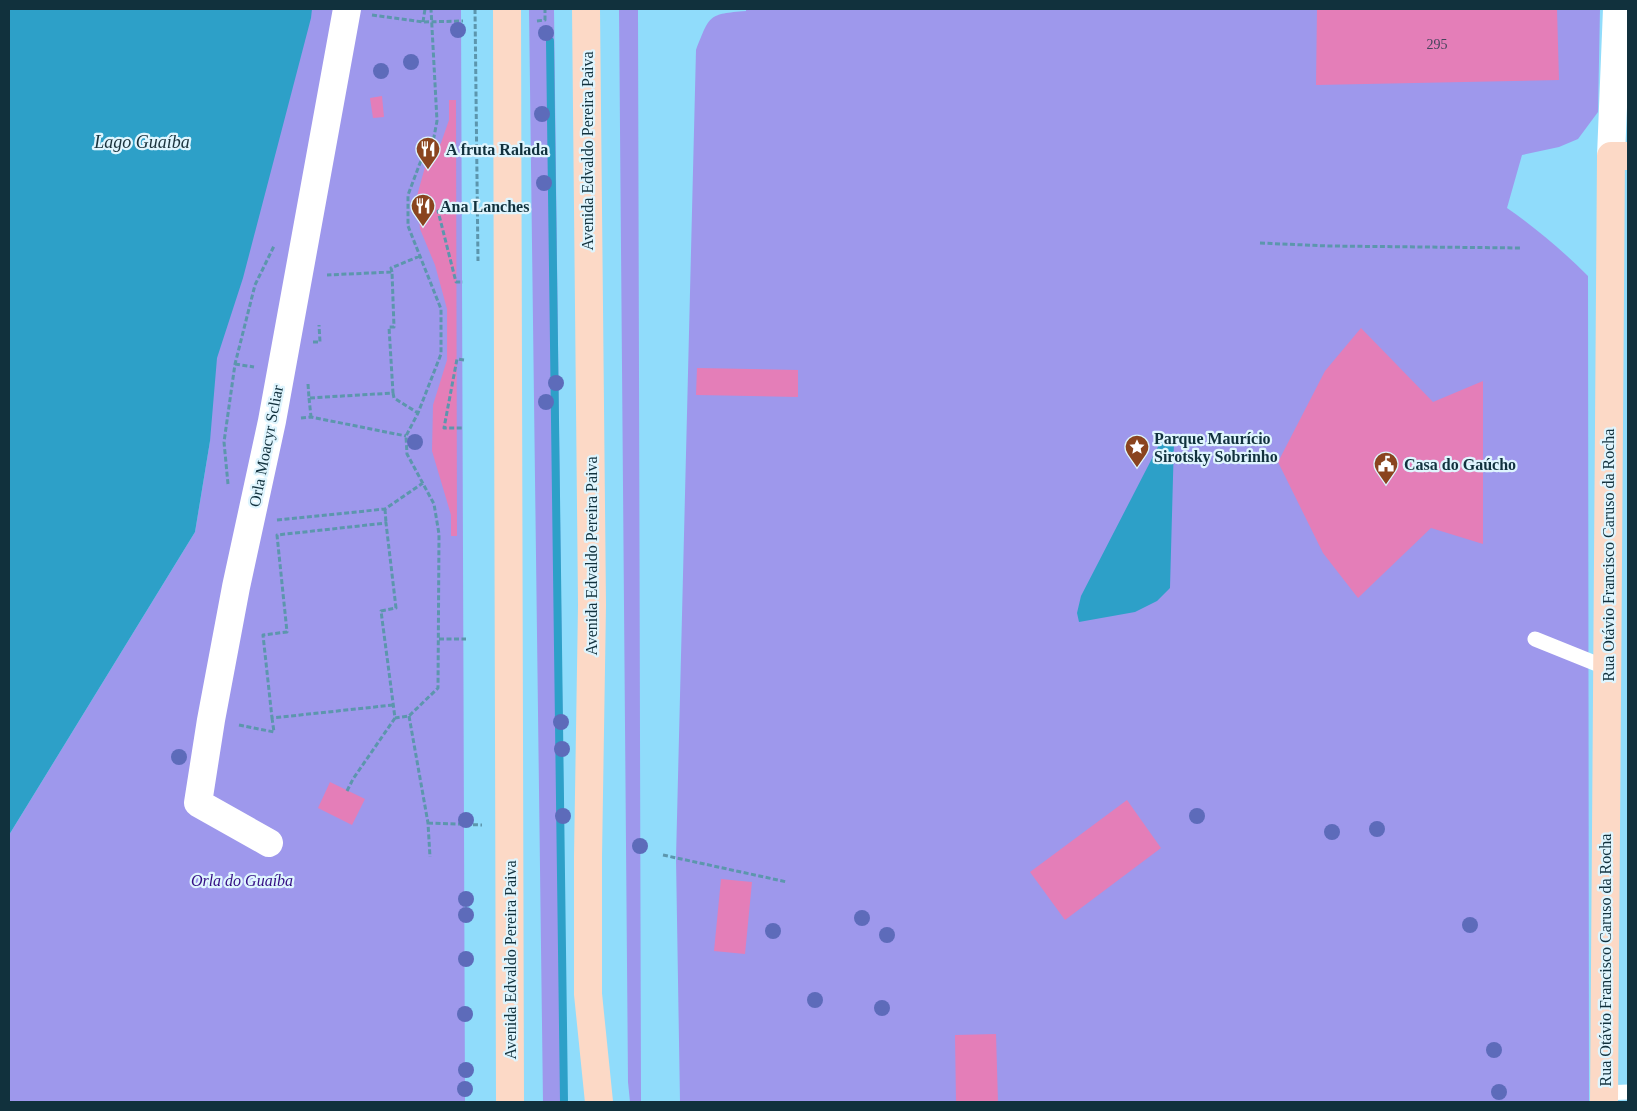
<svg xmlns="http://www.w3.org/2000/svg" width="1637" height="1111" viewBox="0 0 1637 1111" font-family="'Times New Roman',serif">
	<rect width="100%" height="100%" fill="#90dcfb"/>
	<path fill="#9e98ec" d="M175 9H461L465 1102H9V835L195 532 210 441Z
		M529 9H554L567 1102H543Z
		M619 9H638V10L641 1102H630L628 1082Z
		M746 9H1600L1598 112 1578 139 1559 147 1522 155 1507 208C1537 229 1563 251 1588 276L1589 1102H680L676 858 696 50C710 15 708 14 746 11Z"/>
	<path fill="#2da0c8" d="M9 9H312L311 18 243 278 217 358 210 441 195 532 9 835Z
		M1168 436 1174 439V441L1170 588 1157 601 1135 612 1079 622 1077 613 1081 596 1162 439Z"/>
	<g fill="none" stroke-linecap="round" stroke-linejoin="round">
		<path stroke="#2da0c8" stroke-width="8" d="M550 41 564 1102"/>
	</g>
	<path fill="#e47eb8" d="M1317 9H1557L1559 80 1316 85Z
		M382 96 384 117 373 118 370 98Z
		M449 100H456L457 536H451V515L432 451 433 405 447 360V309L435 265 420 229 417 196 425 167 441 143 449 120Z
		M1361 328 1433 402 1483 381V544L1431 528 1358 598 1323 553 1278 462 1325 371Z
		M697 368 798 370V397L696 395Z
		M330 782 365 799 352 825 318 808Z
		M1127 800 1161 848 1065 920 1030 872Z
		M721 879 752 882 745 954 714 951Z
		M996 1034 998 1102H956L955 1035Z"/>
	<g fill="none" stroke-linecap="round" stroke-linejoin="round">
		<path stroke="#5c96ad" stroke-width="3" stroke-dasharray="5 2.5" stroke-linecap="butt" d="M475 9 478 261
			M372 15 423 22 463 21
			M537 21 545 20V9
			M423 22 425 9
			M463 211H438L456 282H463
			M1260 243 1328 246 1522 248
			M392 272 391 268 420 256
			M313 342H320L319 325
			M464 360 457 359 444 428H464
			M235 364 254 367
			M308 384 309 398 393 393 389 327H394L392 272 327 275
			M393 393 394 398 418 413
			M309 398 311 417
			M301 418 311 417 406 436
			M228 484 224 442 235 364 255 285 274 246
			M385 509 386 523
			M277 520 385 509 423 483
			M439 639H466
			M393 705 272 718 263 635 287 632 277 535 386 523 396 608 381 611 395 718 409 716 438 688 439 534 434 504 407 454 406 436 418 413 441 354V309L408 226V195L420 163 433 142 437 121 431 9
			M409 716 428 823 430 857
			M239 725 274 732 272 718
			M347 791 353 779 395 718
			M428 823 482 825
			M663 855 787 882"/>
		<path stroke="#fff" stroke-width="15" d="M1535 639 1607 668
			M1604 1093 1628 1092"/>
		<path stroke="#fff" stroke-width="28" d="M1611 156 1617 9
			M269 843 198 803 211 720 236 587 272 421 347 9"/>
		<path stroke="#fcd9c6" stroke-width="28" d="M507 9 510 1102
			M586 9 592 605 588 857V994L599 1102
			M1604 1102 1611 156H1628"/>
	</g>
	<g fill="#5d6bba">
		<circle cx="458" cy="30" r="8"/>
		<circle cx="546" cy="33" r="8"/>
		<circle cx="411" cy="62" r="8"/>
		<circle cx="381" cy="71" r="8"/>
		<circle cx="542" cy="114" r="8"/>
		<circle cx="544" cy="183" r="8"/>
		<circle cx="556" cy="383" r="8"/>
		<circle cx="546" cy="402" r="8"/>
		<circle cx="415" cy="442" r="8"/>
		<circle cx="561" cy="722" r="8"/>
		<circle cx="562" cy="749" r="8"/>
		<circle cx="179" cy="757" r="8"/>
		<circle cx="563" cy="816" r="8"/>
		<circle cx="1197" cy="816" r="8"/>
		<circle cx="466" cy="820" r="8"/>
		<circle cx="1377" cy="829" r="8"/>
		<circle cx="1332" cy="832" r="8"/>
		<circle cx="640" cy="846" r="8"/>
		<circle cx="466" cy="899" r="8"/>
		<circle cx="466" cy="915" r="8"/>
		<circle cx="862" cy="918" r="8"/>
		<circle cx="1470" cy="925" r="8"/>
		<circle cx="773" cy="931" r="8"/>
		<circle cx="887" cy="935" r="8"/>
		<circle cx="466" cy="959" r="8"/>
		<circle cx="815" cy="1000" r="8"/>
		<circle cx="882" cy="1008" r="8"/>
		<circle cx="465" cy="1014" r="8"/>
		<circle cx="1494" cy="1050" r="8"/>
		<circle cx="466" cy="1070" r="8"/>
		<circle cx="465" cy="1089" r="8"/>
		<circle cx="1499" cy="1092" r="8"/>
	</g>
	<defs>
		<symbol id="restaurant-pin" viewBox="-11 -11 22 30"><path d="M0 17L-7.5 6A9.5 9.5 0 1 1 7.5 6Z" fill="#8a441f" stroke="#dff5fe"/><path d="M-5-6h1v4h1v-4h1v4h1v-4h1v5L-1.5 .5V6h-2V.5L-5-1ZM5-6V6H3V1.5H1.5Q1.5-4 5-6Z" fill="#fff"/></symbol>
		<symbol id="sight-pin" viewBox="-11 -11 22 30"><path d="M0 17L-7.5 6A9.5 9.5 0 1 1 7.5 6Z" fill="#8a441f" stroke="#dff5fe"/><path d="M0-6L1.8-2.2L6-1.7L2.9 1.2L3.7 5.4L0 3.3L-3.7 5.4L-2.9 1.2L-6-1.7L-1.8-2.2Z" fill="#fff"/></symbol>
		<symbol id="civic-pin" viewBox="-11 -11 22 30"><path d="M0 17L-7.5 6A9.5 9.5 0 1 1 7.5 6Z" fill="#8a441f" stroke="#dff5fe"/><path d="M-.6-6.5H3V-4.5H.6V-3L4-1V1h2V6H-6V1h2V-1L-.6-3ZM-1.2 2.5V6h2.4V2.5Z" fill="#fff"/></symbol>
	</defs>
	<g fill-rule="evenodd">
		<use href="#restaurant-pin" x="414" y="135" width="28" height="38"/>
		<use href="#restaurant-pin" x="409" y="192" width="28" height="38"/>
		<use href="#sight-pin" x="1123" y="433" width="28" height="38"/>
		<use href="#civic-pin" x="1372" y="450" width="28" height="38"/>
	</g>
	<g text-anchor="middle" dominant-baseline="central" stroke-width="4.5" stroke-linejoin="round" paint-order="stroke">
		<g font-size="14" fill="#46445c">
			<text x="1437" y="44">295</text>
		</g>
		<g font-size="16" font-weight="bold" fill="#11313d" stroke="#dff5fe" text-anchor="start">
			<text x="446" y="149">A fruta Ralada</text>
			<text x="440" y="206">Ana Lanches</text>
			<text x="1154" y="438">Parque Maurício<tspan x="1154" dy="18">Sirotsky Sobrinho</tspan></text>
			<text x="1404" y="464">Casa do Gaúcho</text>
		</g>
		<g font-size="16" fill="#11313d" stroke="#dff5fe">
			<text transform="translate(587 151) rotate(-90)">Avenida Edvaldo Pereira Paiva</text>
			<text transform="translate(266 446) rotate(-79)">Orla Moacyr Scliar</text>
			<text transform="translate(1608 555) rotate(-90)">Rua Otávio Francisco Caruso da Rocha</text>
			<text transform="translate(591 556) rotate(-90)">Avenida Edvaldo Pereira Paiva</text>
			<text transform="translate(510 960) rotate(-90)">Avenida Edvaldo Pereira Paiva</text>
			<text transform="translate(1605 960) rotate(-90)">Rua Otávio Francisco Caruso da Rocha</text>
		</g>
		<g font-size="16" font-style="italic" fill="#340e84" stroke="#dff5fe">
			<text x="242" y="880">Orla do Guaíba</text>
		</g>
		<g font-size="18" font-style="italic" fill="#1a323c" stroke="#dff5fe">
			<text x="142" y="142">Lago Guaíba</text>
		</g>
	</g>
	<rect width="1637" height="1111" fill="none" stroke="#11313d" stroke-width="20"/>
</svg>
